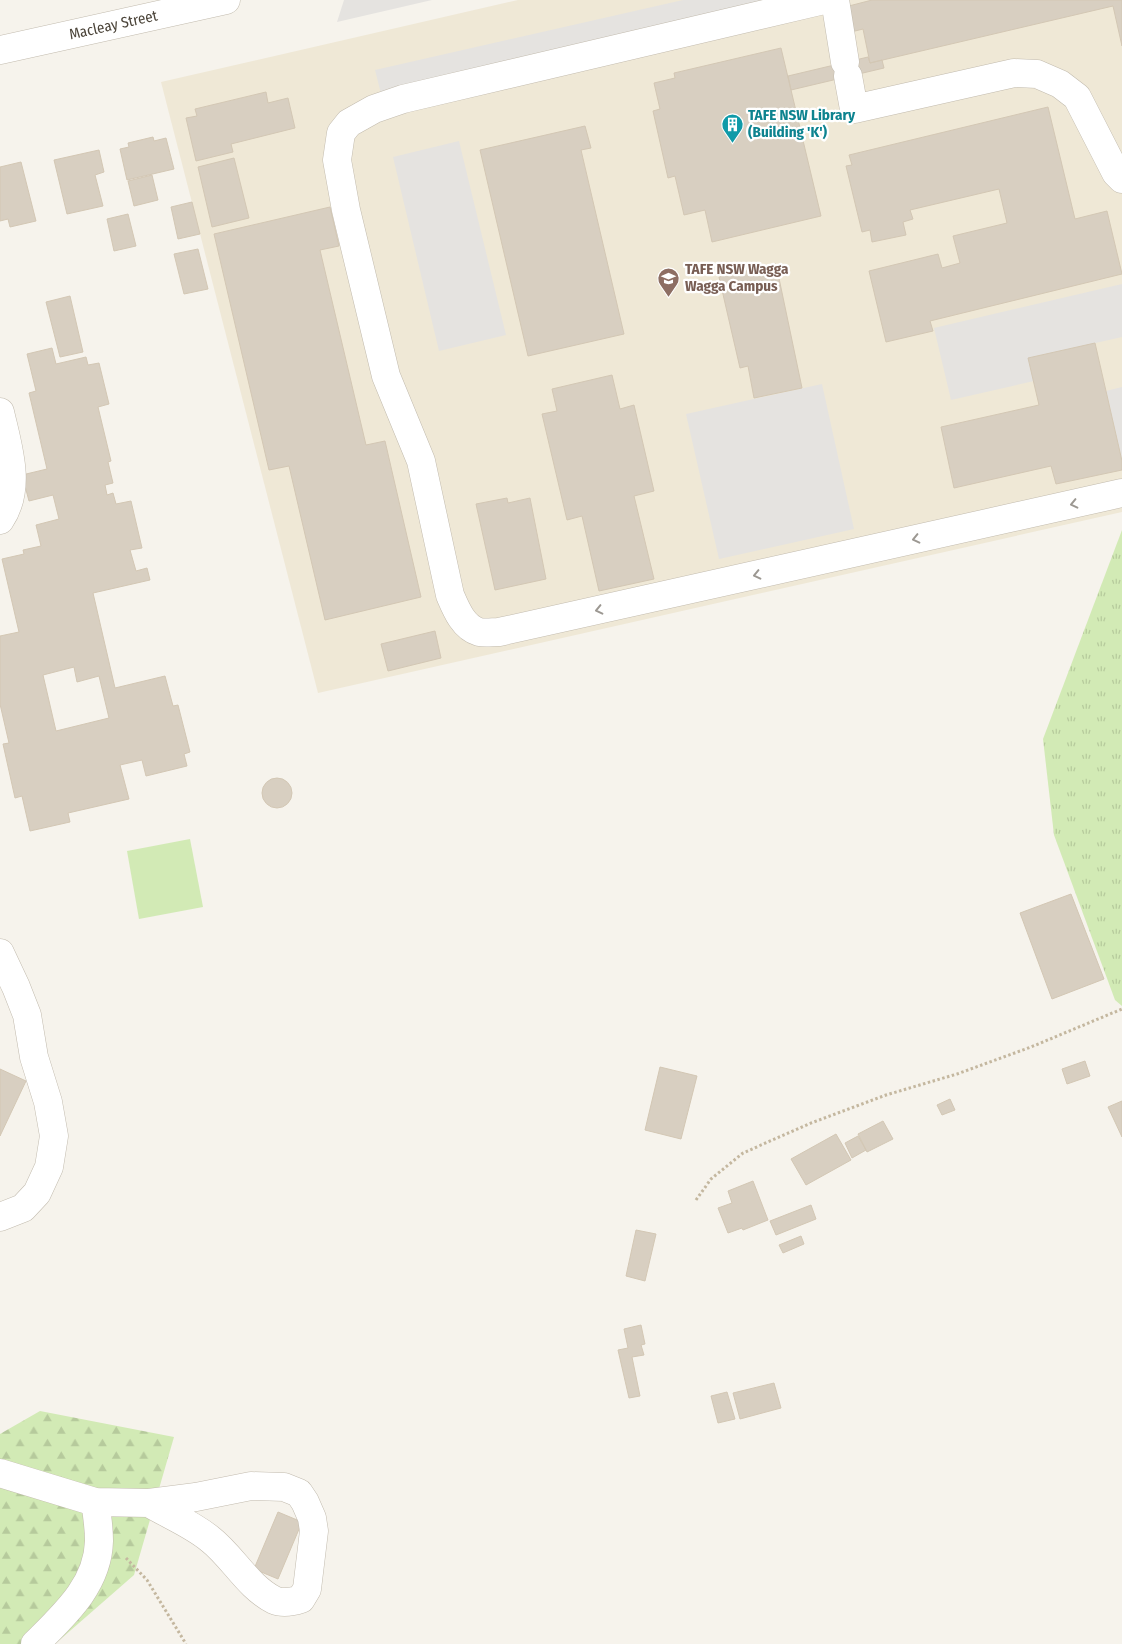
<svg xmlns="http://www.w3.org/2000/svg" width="1122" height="1644" viewBox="0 0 1122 1644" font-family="'Fira Sans Condensed',sans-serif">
	<defs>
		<pattern id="forest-firs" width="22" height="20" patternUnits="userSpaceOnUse" patternTransform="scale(1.25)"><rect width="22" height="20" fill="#d2eab5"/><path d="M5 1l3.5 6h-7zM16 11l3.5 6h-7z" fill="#b6ca9c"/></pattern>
		<pattern id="park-tufts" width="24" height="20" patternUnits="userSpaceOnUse" patternTransform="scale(1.25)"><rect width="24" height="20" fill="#d2eab5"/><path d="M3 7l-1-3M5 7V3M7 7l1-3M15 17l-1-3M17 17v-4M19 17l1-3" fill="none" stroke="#b6ca9c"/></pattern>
	</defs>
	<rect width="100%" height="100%" fill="#f6f3ec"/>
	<path fill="#efe8d6" d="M518 0H1122V512L318 693 161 82Z"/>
	<path fill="url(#forest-firs)" d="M40 1411 174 1437 134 1575 55 1644H0V1434Z"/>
	<path fill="url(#park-tufts)" d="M1122 530V1006L1115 1000 1054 835 1043 739Z"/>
	<path fill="#d2eab5" d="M190 839 203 907 139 919 127 851Z"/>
	<path fill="#e5e3e0" d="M344 0H432L337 22Z
		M683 0H792L381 94 375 70Z
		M459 141 506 335 439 351 393 157Z
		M1122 284V337L1029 358 1034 381 951 400 934 328Z
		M822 384 854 529 719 559 686 414Z
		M1122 387V461L1106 391Z"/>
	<path fill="#d8cfc1" stroke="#d3c7b4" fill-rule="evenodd" d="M872 0H1122V46L1113 6 870 63 863 29 851 32 845 7Z
		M781 48 821 216 712 242 705 210 684 215 675 176 668 178 653 111 660 109 654 83 675 78 674 73Z
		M868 57 870 63 882 60 884 68 791 90 788 76Z
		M266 92 268 103 288 98 295 128 231 144 233 152 196 161 186 118 197 116 195 109Z
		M1048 107 1075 219 1107 211 1122 274 930 321 933 331 886 342 869 271 938 254 942 268 960 263 953 236 1007 223 999 189 910 210 913 219 903 222 906 235 872 242 870 230 862 232 846 166 852 165 849 155Z
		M585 126 591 148 581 150 624 334 528 356 480 150Z
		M153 137 154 141 166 138 174 169 127 180 120 149 129 147 128 143Z
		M99 150 104 172 95 175 103 206 67 214 54 160Z
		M234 158 249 218 212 227 198 167Z
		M21 162 36 221 10 227 8 219 0 221V167Z
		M152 175 158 200 134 206 128 181Z
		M192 202 200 234 178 239 171 207Z
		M330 207 339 246 320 250 366 445 385 441 421 597 325 620 289 466 269 470 214 234Z
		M128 214 136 246 114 251 107 219Z
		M198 249 208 289 184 294 174 254Z
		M776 264 802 388 754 398 748 366 740 368 719 277Z
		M70 296 83 352 60 357 46 302Z
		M1095 343 1122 461V470L1056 484 1051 466 954 488 941 427 1039 405 1028 358Z
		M52 348 56 364 86 357 88 365 99 363 109 404 98 407 111 461 108 462 113 483 105 485 107 495 113 493 116 504 131 501 142 548 130 550 136 571 147 568 150 580 93 593 115 688 165 676 173 706 178 705 190 752 184 754 187 766 146 776 142 760 120 765 129 799 68 813 70 822 30 831 22 796 15 798 3 744 9 743 0 704V636L19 632 2 559 24 554 23 550 41 546 36 525 59 519 53 495 29 501 22 475 47 469 29 393 36 391 27 354ZM74 667 77 682 99 676 109 718 56 731 43 675Z
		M612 375 620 409 634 405 654 491 634 496 654 579 599 591 582 516 567 520 542 414 557 411 552 389Z
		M507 498 508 503 530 498 546 579 495 590 476 504Z
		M435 631 441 658 388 671 381 644Z
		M262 793a15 15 0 1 1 30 0a15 15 0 1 1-30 0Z
		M1071 894 1104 979 1052 999 1020 913Z
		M1085 1061 1090 1076 1067 1084 1062 1069Z
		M660 1067 697 1076 681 1139 645 1130Z
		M0 1069 26 1081 0 1136Z
		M950 1099 955 1110 942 1115 937 1105Z
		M1122 1101V1137L1108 1107Z
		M883 1121 893 1139 867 1152 858 1134Z
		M836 1134 851 1160 806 1185 791 1159Z
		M858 1136 866 1150 852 1158 845 1143Z
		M753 1181 768 1220 743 1230 742 1228 728 1233 718 1208 732 1203 728 1191Z
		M811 1205 816 1219 776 1235 770 1221Z
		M636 1230 656 1234 645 1281 626 1276Z
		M801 1236 804 1244 783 1253 779 1245Z
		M641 1325 645 1344 641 1345 644 1355 632 1357 640 1396 629 1398 618 1350 628 1348 624 1329Z
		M774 1383 781 1408 740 1419 733 1393Z
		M727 1392 735 1419 718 1423 711 1396Z
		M278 1512 302 1522 278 1579 254 1569Z"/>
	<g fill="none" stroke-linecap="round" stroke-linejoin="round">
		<defs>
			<g id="minor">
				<path d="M824 0 403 99 374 109 349 123 341 133 337 160 346 210 386 376 421 461 450 595C456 609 463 627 479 632 485 633 493 632 499 632L1122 493"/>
				<path d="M835 0 845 62"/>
				<path id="s1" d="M0 50 226 0"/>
				<path d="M848 76 854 109 1014 73 1037 74 1060 84 1077 97 1116 173 1122 179"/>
				<path d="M0 412C8 447 22 488 0 520"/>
				<path d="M0 953 16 987 27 1015 34 1057 48 1102 54 1136 49 1167 37 1193 23 1208 0 1217"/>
				<path d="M0 1473 95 1502 149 1503 196 1497 251 1486 284 1487 299 1493 305 1502 312 1518 314 1531 307 1589 301 1599C292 1602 283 1604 274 1600 248 1587 233 1557 210 1539 192 1524 169 1515 149 1503"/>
				<path d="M35 1644C64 1615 98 1585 99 1541 99 1528 97 1514 95 1502"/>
			</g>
		</defs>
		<use href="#minor" stroke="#c2bbae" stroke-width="29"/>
		<path stroke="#c4b79f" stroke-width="3" stroke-dasharray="2.5 2.5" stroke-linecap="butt" d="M696 1200 711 1179 743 1153 811 1123 886 1095 957 1074 1031 1047 1122 1009
			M126 1558 147 1580 186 1644"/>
		<use href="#minor" stroke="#fff" stroke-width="28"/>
	</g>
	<defs><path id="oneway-chevron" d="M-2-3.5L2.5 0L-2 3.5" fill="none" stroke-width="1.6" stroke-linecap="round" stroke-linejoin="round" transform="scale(1.25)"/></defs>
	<g stroke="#9c9892">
		<use href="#oneway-chevron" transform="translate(1074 504) rotate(167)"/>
		<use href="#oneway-chevron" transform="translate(916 539) rotate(167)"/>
		<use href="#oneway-chevron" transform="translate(757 575) rotate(167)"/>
		<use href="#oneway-chevron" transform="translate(599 610) rotate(167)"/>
	</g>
	<defs>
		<symbol id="building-pin" viewBox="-11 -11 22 30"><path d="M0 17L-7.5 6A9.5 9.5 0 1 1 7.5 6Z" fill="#0f9aa8" stroke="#fff"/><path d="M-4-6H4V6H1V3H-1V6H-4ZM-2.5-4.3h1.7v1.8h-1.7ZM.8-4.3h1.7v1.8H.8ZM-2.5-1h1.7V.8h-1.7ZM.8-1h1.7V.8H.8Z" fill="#fff"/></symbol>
		<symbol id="university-pin" viewBox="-11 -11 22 30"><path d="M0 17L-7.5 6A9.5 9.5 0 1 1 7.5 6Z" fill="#8d6e63" stroke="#fff"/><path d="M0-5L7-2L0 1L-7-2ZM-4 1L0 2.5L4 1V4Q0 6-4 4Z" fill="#fff"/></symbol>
	</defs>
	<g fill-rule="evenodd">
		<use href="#building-pin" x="720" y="112" width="25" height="34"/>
		<use href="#university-pin" x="656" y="266" width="25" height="34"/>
	</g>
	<g text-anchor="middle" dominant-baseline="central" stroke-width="4.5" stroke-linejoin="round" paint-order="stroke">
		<g font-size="15" fill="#4b4439" stroke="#fff">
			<text stroke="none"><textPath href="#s1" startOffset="116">Macleay Street</textPath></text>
		</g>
		<g font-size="15" font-weight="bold" fill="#0d838f" stroke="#fff" text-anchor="start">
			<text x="748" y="115">TAFE NSW Library<tspan x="748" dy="17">(Building 'K')</tspan></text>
		</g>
		<g font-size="15" font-weight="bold" fill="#785e54" stroke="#fff" text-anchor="start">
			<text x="685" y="269">TAFE NSW Wagga<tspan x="685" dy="17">Wagga Campus</tspan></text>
		</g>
	</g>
</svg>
